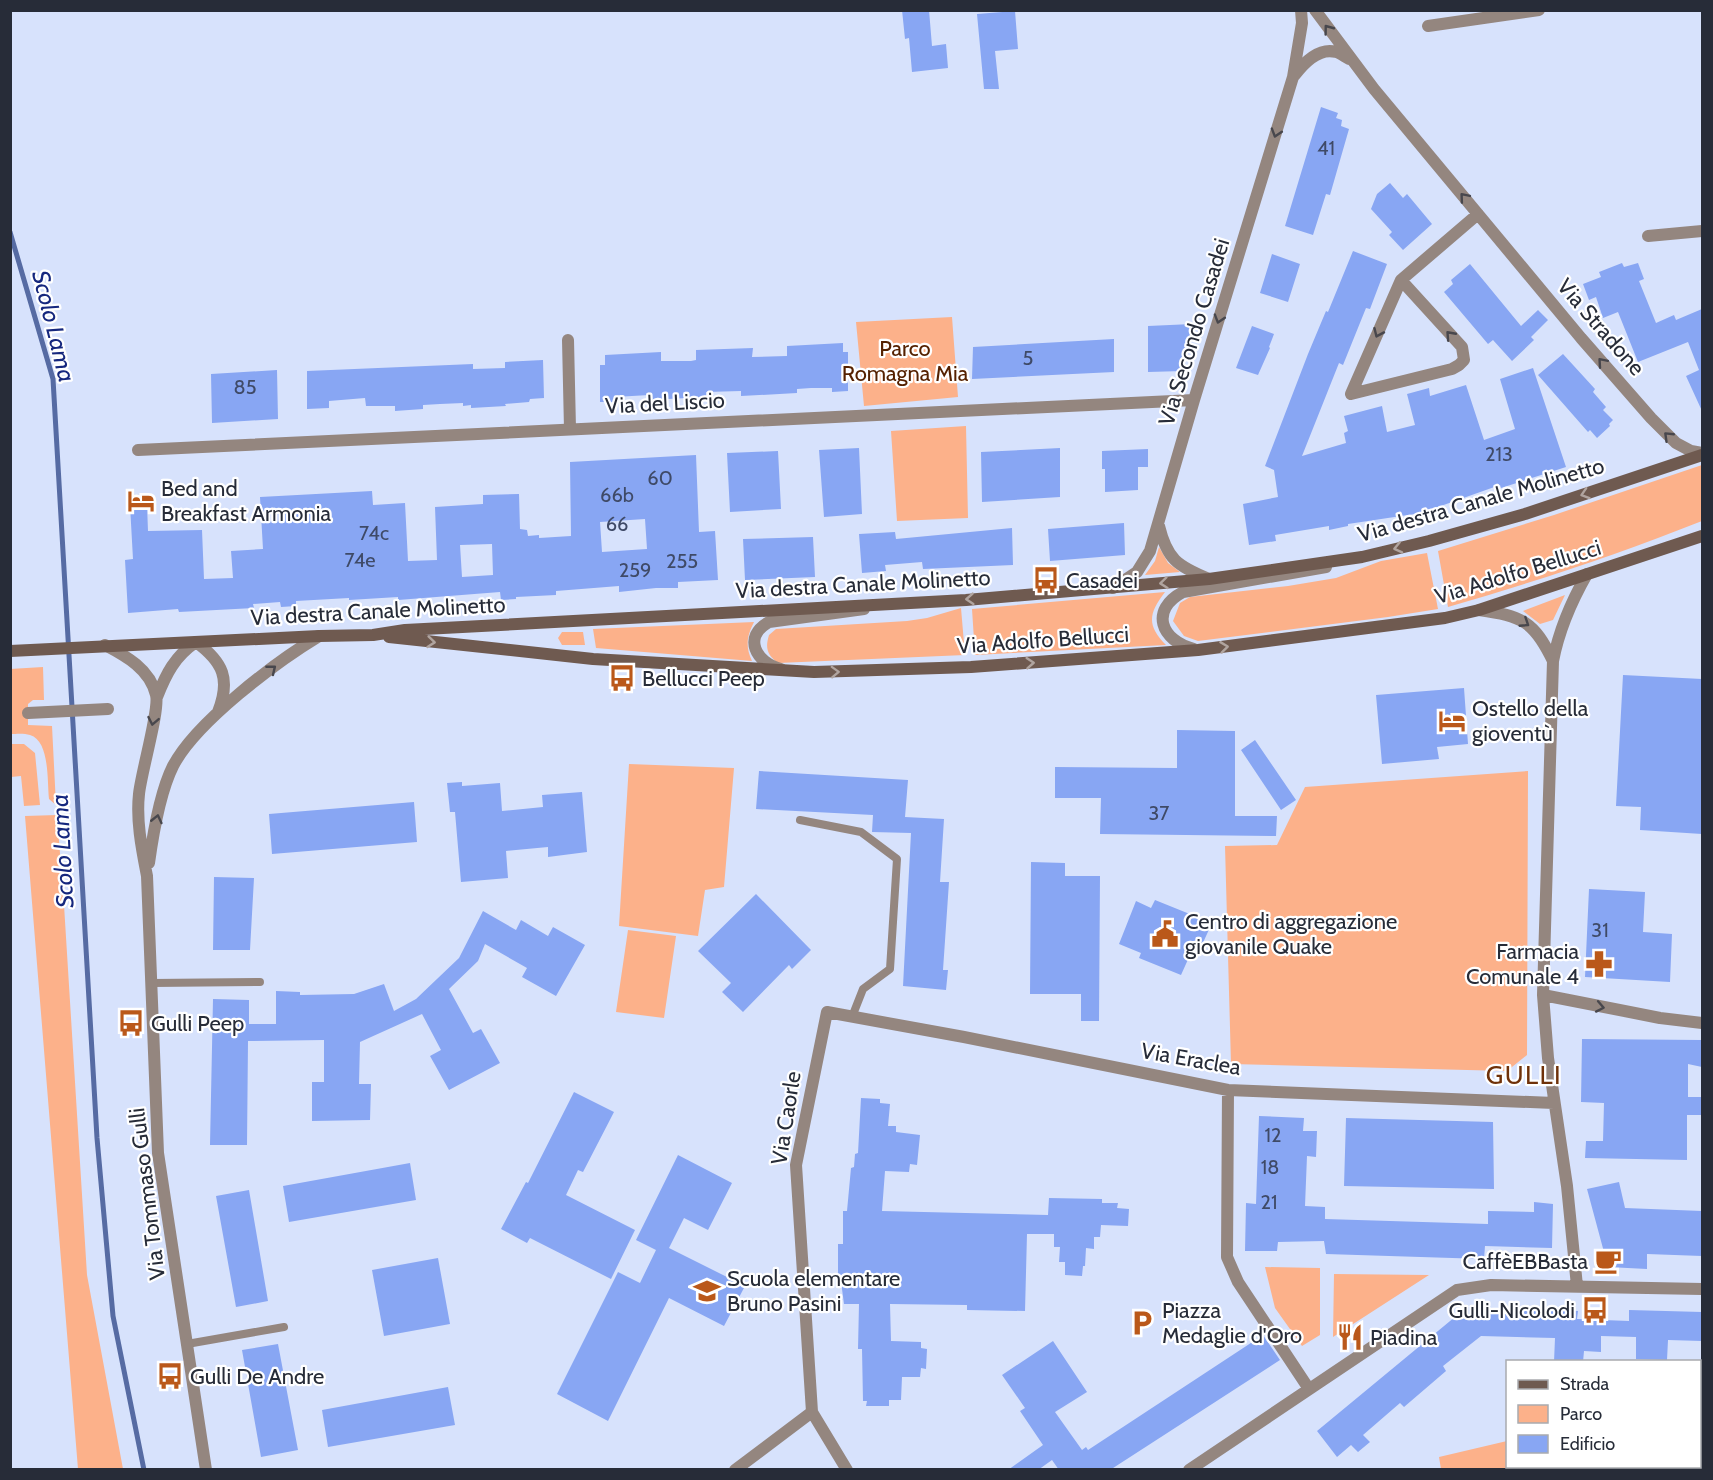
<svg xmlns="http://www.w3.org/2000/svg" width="1713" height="1480" viewBox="0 0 1713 1480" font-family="Cabin,sans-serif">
	<rect width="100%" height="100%" fill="#d7e2fc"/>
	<path fill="#fcb18a" d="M952 317 958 397 864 406 856 322Z
		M966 426 968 518 897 521 891 431Z
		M1702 465V521C1619 554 1535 582 1448 607L1438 551 1554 515Z
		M1159 547 1168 563 1180 572 1145 575 1155 561Z
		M1427 553 1438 609 1388 617 1198 641 1184 636 1173 621 1180 603 1190 597 1288 586 1336 578 1381 561Z
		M1165 592C1149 613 1146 625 1166 645L975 655 972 609Z
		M1565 595 1553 620 1540 624 1523 611Z
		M961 608 965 655 778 663C767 655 765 648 769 635L776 629 907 621 927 618Z
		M754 622C747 636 745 646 752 661L596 648 593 629Z
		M562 632H583L585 645H562L558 638Z
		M43 667 44 700H33L28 704V725L52 726 56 805 49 799C47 781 50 741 30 735 24 733 16 734 11 734L10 669Z
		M10 744H24L35 753 40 805 24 806 21 776 11 777Z
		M629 764 734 768 724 887 705 890 698 936 619 926Z
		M1528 771 1527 1055 1507 1071 1231 1064 1225 846 1277 845 1305 787Z
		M57 815 64 905 87 1275 123 1469H78L25 816Z
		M628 930 676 936 664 1018 616 1012Z
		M1265 1267 1320 1268V1335L1302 1346 1275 1308Z
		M1334 1274 1429 1275 1333 1337Z
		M1507 1441 1508 1466H1601L1602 1469H1441L1439 1457Z"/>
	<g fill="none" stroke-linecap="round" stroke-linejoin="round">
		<path stroke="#566ba3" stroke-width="5" d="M10 232 53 379 97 1138 113 1316 144 1470"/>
	</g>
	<path fill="#88a6f3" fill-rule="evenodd" d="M902 10H929L932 46 946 44 948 68 912 72 909 38 905 39Z
		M1015 11 1018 49 995 51 999 89H984L977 14Z
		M1321 107 1338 113 1336 118 1342 120 1341 126 1349 129 1330 195 1326 194 1313 235 1285 226Z
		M1390 183 1403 198 1407 194 1432 224 1403 250 1389 235 1392 232 1371 209 1377 194Z
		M1353 251 1387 264 1370 309 1366 308 1343 365 1339 363 1302 456 1346 443 1344 433 1348 431 1344 416 1382 406 1387 432 1415 425 1407 394 1429 388 1430 396 1466 385 1484 440 1515 429 1500 379 1533 368 1566 467 1501 488 1500 485 1421 513 1348 524V526L1329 530V526L1275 535 1276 541 1249 545 1243 504 1278 497 1274 470 1265 466 1308 354 1326 311 1328 312Z
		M1272 254 1300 264 1288 302 1260 293Z
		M1622 263 1624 267 1638 263 1644 279 1639 281 1656 323 1674 315 1676 320 1702 309V411L1686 376 1699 370 1688 342 1638 362 1618 312 1603 318 1596 297 1589 300 1583 284 1601 277 1599 272Z
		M1470 264 1521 326 1538 310 1548 320 1531 337 1534 340 1512 361 1493 340 1488 344 1444 292 1453 284 1451 280Z
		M1192 324 1183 371 1148 372V326Z
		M1252 326 1274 334 1269 347 1270 348 1258 375 1236 368Z
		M1114 339V372L972 379 973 347Z
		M843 343V352H848V391L832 392V388H811L797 389V393L741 396V391L706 392V397L649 400V395L615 397V402H600V365H605V355L661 352V361H691L696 360V350L753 348 752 357 787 356V346Z
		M1563 354 1595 389 1593 392 1606 407 1603 410 1613 420 1609 424 1610 426 1597 438 1590 430 1588 432 1538 375Z
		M543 360 544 398 530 399 529 402 505 404 506 406 471 408V405L463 406V403L440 404 423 405V409L395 411V406H366L365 398 329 401V408L307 409V371L473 364V369L505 368V362Z
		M277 370 278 419 212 423 211 374Z
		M859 448 862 514 824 517 819 450Z
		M1060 448V497L982 502 981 452Z
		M1148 449V467H1138V490L1105 492V469H1102V451Z
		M778 451 781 509 730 512 727 453Z
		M696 455 699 532 715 531 718 580 678 582V588H656L619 592V586L556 591V595L516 597V599L501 600 500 592 398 600V597L349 600V598L296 601V606L281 607 280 602 253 604 254 608 179 612 178 609 128 613 125 560 133 559 130 505 147 504 148 531 202 530 204 579 233 578 231 551 263 549 260 497 372 491 373 505 405 503 408 561 437 560 435 507 483 504V495L519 494 520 529 527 530 528 536 539 535V538L571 536 570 462ZM645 519 647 549 602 552 600 522ZM492 544 493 575 462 577 460 545Z
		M1124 523 1125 555 1050 561 1048 529Z
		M1012 528 1013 565 923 569 922 562 885 565 886 571 862 573 859 534 895 532 896 539Z
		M813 537 815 577 745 580 743 539Z
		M1623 675 1702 679V834L1640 830 1641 807 1616 806Z
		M1464 688 1468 744 1437 747 1439 759 1382 764 1376 695Z
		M1177 730 1235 731V816H1277L1276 836 1100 834 1101 798H1055V767L1177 768Z
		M1255 740 1296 800 1281 810 1241 750Z
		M759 771 908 780 905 817 944 819 940 882H949L943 970H948L946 990 903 986 911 833 872 832 873 815 756 809Z
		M462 782V786L500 783 502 811 543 807 542 795 582 792 587 852 548 857V847L506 851 508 878 461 882 455 812H450L447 783Z
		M414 802 417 842 272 854 269 814Z
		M1031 862 1065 863V876H1100L1099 1021H1081V994H1030Z
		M214 877 254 878 250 950H213Z
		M1589 889 1645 892 1643 932 1672 934 1670 982 1585 977Z
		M756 894 811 950 792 969 789 965 743 1012 722 992 731 983 698 951Z
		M1155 900 1212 923 1196 958 1190 955 1181 975 1139 958 1141 953 1119 944 1136 901 1151 908Z
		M483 911 516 930 521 920 548 936 553 927 585 945 556 996 522 977 527 968 485 944 478 961 449 989 473 1033 481 1029 500 1063 449 1090 430 1056 441 1050 422 1014 360 1042 359 1084H371L370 1120 312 1121V1082H324V1040L248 1041 247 1145H210L213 999 249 1000V1024H276V991L300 992V995L354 994 384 984 394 1011 416 999 459 958Z
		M1582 1039 1702 1040V1067L1688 1064V1097H1702V1115H1687V1160L1585 1158 1586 1141H1603L1604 1103 1581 1102Z
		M574 1092 614 1112 583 1172 578 1170 566 1195 635 1230 611 1279 530 1238 527 1243 501 1229 526 1182 528 1183Z
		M861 1098 880 1099V1103L890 1104 888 1126H896V1132L920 1135 917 1165 910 1164 909 1172 885 1171 882 1211 1048 1215 1049 1198 1102 1199V1203H1118L1117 1208 1129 1209 1128 1226 1101 1225 1100 1237H1094V1249L1086 1248 1085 1266H1083L1082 1276 1065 1275V1262H1059L1060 1247H1054V1234H1027L1025 1311 967 1310V1305L890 1304 891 1341 921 1342V1348L927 1349 926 1369 921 1368 920 1377H902L901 1400H889V1406H866L867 1401H863L862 1349H858L859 1304H844L840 1274H838V1244H843V1211H847L851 1168 854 1167 855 1154 858 1153Z
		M1259 1116 1304 1118 1303 1131H1317L1316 1157 1307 1156 1305 1206 1325 1207V1219L1488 1224V1211L1534 1212V1202L1553 1204 1552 1248 1485 1246 1484 1259 1326 1254 1324 1241 1278 1242 1277 1251H1245L1246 1203 1256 1204Z
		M1346 1118 1493 1122 1494 1189 1344 1186Z
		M678 1155 732 1183 708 1230 684 1218 669 1248 745 1286 724 1326 669 1298 608 1421 557 1394 618 1272 640 1283 656 1250 636 1240Z
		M410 1163 416 1200 289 1222 283 1186Z
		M1619 1182 1625 1208 1702 1211V1256L1647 1254V1269L1608 1267 1587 1189Z
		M249 1190 268 1301 236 1307 216 1196Z
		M438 1258 450 1324 384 1336 372 1270Z
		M1467 1307 1578 1311 1577 1319 1629 1321V1310L1702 1312V1341L1668 1340 1667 1360 1636 1359V1337L1601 1336V1352L1584 1351 1583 1362H1554L1555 1338 1481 1336 1443 1366 1446 1371 1404 1407 1400 1403 1363 1435 1370 1442 1358 1452 1351 1445 1337 1457 1317 1431Z
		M1263 1335 1280 1360 1110 1470H1059L1052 1460 1038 1470H1008L1043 1445 1020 1411 1025 1408 1002 1375 1053 1341 1087 1392 1055 1412 1082 1450 1086 1447 1088 1450Z
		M278 1344 298 1450 261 1457 242 1350Z
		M448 1387 455 1425 328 1447 322 1410Z"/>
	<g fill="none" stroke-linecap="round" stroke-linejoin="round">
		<path stroke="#94867f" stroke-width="8" d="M800 820 861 832 897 859 890 969 863 989 852 1017
			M152 983 260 982
			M187 1344 284 1327"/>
		<path stroke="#94867f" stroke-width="12" d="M1315 10 1374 89 1581 338 1651 418 1676 443 1691 451 1702 453
			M1428 26 1539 10
			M1294 76C1303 64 1318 47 1336 52 1340 53 1345 57 1349 59
			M1648 236 1702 231
			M1401 280 1462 347 1464 360 1459 365 1452 369 1351 394 1401 280 1478 214
			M568 340 570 429
			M138 450 1194 400
			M1159 526C1167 559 1177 566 1209 579
			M1113 588 1137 572 1150 551 1194 400 1293 77 1302 23 1301 10
			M1479 610C1522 616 1534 621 1553 661
			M105 645C126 656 150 669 156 695 160 709 141 773 139 794 136 821 142 850 147 876L158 1153 206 1470
			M1194 649C1161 641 1149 610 1183 592L1326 567
			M781 669C756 663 742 637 769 622L864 609
			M157 697C166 674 175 656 196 642 223 662 231 679 218 712
			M28 713 108 709
			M149 863C153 834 160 792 173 766 196 722 276 662 319 636
			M1543 995 1660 1018 1702 1023
			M1228 1090 1227 1257 1238 1282 1309 1389
			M1577 1286 1567 1186 1548 1058 1543 995 1553 661C1559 630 1571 602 1587 574
			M735 1470 812 1412
			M847 1470 812 1412 796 1165 827 1012 964 1037 1228 1090 1554 1103
			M1189 1470 1457 1290 1491 1285 1702 1289"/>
		<path stroke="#6f5a50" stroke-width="12" d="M389 637 593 659 814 672 971 667 1198 650 1445 618 1479 610 1702 536
			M10 651 319 636 373 635 405 630 966 600 1209 579 1362 557 1429 541 1525 514 1702 455"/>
	</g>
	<defs><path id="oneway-chevron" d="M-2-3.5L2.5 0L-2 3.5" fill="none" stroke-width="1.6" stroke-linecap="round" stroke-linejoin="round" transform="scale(1.5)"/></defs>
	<g stroke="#48474d">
		<use href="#oneway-chevron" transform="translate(1328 29) rotate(-127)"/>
		<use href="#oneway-chevron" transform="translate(1276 133) rotate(107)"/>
		<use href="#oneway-chevron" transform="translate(1464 197) rotate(-130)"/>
		<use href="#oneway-chevron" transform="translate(1219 319) rotate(107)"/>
		<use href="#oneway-chevron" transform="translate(1378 333) rotate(114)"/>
		<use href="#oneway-chevron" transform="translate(1450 335) rotate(-132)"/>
		<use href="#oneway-chevron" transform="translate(1602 362) rotate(-131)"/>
		<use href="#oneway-chevron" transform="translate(1668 436) rotate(-136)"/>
		<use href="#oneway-chevron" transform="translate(1525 623) rotate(33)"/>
		<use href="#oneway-chevron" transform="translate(272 669) rotate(-39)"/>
		<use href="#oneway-chevron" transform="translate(153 721) rotate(101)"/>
		<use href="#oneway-chevron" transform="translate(157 819) rotate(-77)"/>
		<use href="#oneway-chevron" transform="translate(1600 1007) rotate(11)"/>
	</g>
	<g stroke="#b0a49f">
		<use href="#oneway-chevron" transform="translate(1585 494) rotate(162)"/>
		<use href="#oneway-chevron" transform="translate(1398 548) rotate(167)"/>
		<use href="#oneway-chevron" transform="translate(1164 583) rotate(174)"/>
		<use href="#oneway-chevron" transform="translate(970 599) rotate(176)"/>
		<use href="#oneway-chevron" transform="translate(431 642) rotate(6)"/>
		<use href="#oneway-chevron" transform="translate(1224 647) rotate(-7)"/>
		<use href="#oneway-chevron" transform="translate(1030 663) rotate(-4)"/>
		<use href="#oneway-chevron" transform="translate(835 672) rotate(-2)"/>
	</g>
	<defs>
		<symbol id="hotel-bare" viewBox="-9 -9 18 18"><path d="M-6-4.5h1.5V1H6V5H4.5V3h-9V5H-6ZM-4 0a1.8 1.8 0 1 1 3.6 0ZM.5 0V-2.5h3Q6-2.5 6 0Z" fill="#ba581a" stroke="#fff" stroke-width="2.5" paint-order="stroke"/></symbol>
		<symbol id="bus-bare" viewBox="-9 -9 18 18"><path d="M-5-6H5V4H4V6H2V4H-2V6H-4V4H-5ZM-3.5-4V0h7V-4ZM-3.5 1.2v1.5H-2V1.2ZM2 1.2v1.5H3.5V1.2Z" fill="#ba581a" stroke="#fff" stroke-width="2.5" paint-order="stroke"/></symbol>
		<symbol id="civic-bare" viewBox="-9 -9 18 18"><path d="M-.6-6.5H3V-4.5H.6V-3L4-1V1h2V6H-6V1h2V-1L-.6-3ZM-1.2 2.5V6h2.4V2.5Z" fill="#ba581a" stroke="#fff" stroke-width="2.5" paint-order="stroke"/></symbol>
		<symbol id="pharmacy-bare" viewBox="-9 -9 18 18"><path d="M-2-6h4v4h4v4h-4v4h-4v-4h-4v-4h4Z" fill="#ba581a" stroke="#fff" stroke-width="2.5" paint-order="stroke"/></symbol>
		<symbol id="cafe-bare" viewBox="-9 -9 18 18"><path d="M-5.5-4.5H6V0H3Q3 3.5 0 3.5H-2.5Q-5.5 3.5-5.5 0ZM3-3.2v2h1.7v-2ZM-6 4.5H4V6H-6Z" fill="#ba581a" stroke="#fff" stroke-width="2.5" paint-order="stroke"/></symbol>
		<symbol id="school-bare" viewBox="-9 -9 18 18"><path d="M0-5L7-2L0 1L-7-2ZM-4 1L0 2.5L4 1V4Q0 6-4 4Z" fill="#ba581a" stroke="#fff" stroke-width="2.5" paint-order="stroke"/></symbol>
		<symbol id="parking-bare" viewBox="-9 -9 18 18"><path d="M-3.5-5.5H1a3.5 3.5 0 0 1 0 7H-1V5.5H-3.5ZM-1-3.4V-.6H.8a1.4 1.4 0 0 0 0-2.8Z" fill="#ba581a" stroke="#fff" stroke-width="2.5" paint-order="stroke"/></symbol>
		<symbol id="restaurant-bare" viewBox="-9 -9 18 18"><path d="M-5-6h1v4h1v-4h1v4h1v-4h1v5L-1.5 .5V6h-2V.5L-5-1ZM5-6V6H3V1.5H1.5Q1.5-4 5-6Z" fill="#ba581a" stroke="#fff" stroke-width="2.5" paint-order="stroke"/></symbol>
	</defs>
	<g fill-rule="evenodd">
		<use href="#hotel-bare" x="122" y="482" width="38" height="38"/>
		<use href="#bus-bare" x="1027" y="561" width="38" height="38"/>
		<use href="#bus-bare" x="603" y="659" width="38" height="38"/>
		<use href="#hotel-bare" x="1433" y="702" width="38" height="38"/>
		<use href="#civic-bare" x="1146" y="915" width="38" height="38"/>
		<use href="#pharmacy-bare" x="1580" y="945" width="38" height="38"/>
		<use href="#bus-bare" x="112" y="1004" width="38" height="38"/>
		<use href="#cafe-bare" x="1589" y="1242" width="38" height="38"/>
		<use href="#school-bare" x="688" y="1272" width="38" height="38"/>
		<use href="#bus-bare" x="1576" y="1291" width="38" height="38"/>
		<use href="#parking-bare" x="1123" y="1304" width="38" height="38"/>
		<use href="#restaurant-bare" x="1331" y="1318" width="38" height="38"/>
		<use href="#bus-bare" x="151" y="1357" width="38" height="38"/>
	</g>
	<g text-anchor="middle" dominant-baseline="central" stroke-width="4.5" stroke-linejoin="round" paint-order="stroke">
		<g font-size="20" fill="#3f4a67">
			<text x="1326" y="148">41</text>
			<text x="1028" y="358">5</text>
			<text x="245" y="387">85</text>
			<text x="1499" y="454">213</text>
			<text x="660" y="478">60</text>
			<text x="617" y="495">66b</text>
			<text x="617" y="524">66</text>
			<text x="374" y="533">74c</text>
			<text x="360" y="560">74e</text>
			<text x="682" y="561">255</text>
			<text x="635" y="570">259</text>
			<text x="1159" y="813">37</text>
			<text x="1600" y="930">31</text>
			<text x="1273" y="1135">12</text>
			<text x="1270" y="1167">18</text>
			<text x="1269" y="1202">21</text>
		</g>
		<g font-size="22" fill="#272c38" stroke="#fff">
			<text transform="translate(1601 327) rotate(49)">Via Stradone</text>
			<text transform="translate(1194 332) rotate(-73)">Via Secondo Casadei</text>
			<text transform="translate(665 403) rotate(-3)">Via del Liscio</text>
			<text transform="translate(1481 500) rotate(-16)">Via destra Canale Molinetto</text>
			<text transform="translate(1518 572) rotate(-17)">Via Adolfo Bellucci</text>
			<text transform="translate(863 584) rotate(-3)">Via destra Canale Molinetto</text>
			<text transform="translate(378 611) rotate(-3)">Via destra Canale Molinetto</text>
			<text transform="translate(1043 640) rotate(-4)">Via Adolfo Bellucci</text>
			<text transform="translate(1191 1059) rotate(10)">Via Eraclea</text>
			<text transform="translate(786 1118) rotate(-81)">Via Caorle</text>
			<text transform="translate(147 1194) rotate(-97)">Via Tommaso Gulli</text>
		</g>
		<g font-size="22" fill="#552100" stroke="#fff">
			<text x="905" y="348">Parco<tspan x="905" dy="25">Romagna Mia</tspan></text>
		</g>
		<g font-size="22" fill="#272c38" stroke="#fff" text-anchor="start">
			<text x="161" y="488">Bed and<tspan x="161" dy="25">Breakfast Armonia</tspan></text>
			<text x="1066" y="580">Casadei</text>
			<text x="642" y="678">Bellucci Peep</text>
			<text x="1472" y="708">Ostello della<tspan x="1472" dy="25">gioventù</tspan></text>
			<text x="1185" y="921">Centro di aggregazione<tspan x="1185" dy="25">giovanile Quake</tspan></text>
			<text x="1579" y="951" text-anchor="end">Farmacia<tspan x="1579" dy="25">Comunale 4</tspan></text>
			<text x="151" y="1023">Gulli Peep</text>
			<text x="1588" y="1261" text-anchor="end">CaffèEBBasta</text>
			<text x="727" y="1278">Scuola elementare<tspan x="727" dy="25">Bruno Pasini</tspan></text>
			<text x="1162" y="1310">Piazza<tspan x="1162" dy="25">Medaglie d'Oro</tspan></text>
			<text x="1575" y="1310" text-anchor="end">Gulli-Nicolodi</text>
			<text x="1370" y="1337">Piadina</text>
			<text x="190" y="1376">Gulli De Andre</text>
		</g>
		<g font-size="24" font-style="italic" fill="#15277e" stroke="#fff">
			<text transform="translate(54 326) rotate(76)">Scolo Lama</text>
			<text transform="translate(62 851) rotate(-93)">Scolo Lama</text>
		</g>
		<g font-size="26" letter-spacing="1.5" fill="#6f3109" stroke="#fff">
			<text x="1524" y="1075">GULLI</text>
		</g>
	</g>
	<rect width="1713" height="1480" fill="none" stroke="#272c38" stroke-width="24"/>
	<rect x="1506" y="1360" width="195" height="108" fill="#ffffff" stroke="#a9abaf" stroke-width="1.5"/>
	<rect x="1518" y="1380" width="30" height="9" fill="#6f5a50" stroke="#a9abaf" stroke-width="1.5"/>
	<text x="1560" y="1390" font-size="18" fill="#272c38">Strada</text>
	<rect x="1518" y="1405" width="30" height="18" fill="#fcb18a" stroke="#a9abaf" stroke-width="1.5"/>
	<text x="1560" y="1420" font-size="18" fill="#272c38">Parco</text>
	<rect x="1518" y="1435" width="30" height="18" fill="#88a6f3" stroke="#a9abaf" stroke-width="1.5"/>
	<text x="1560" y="1450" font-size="18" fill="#272c38">Edificio</text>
</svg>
